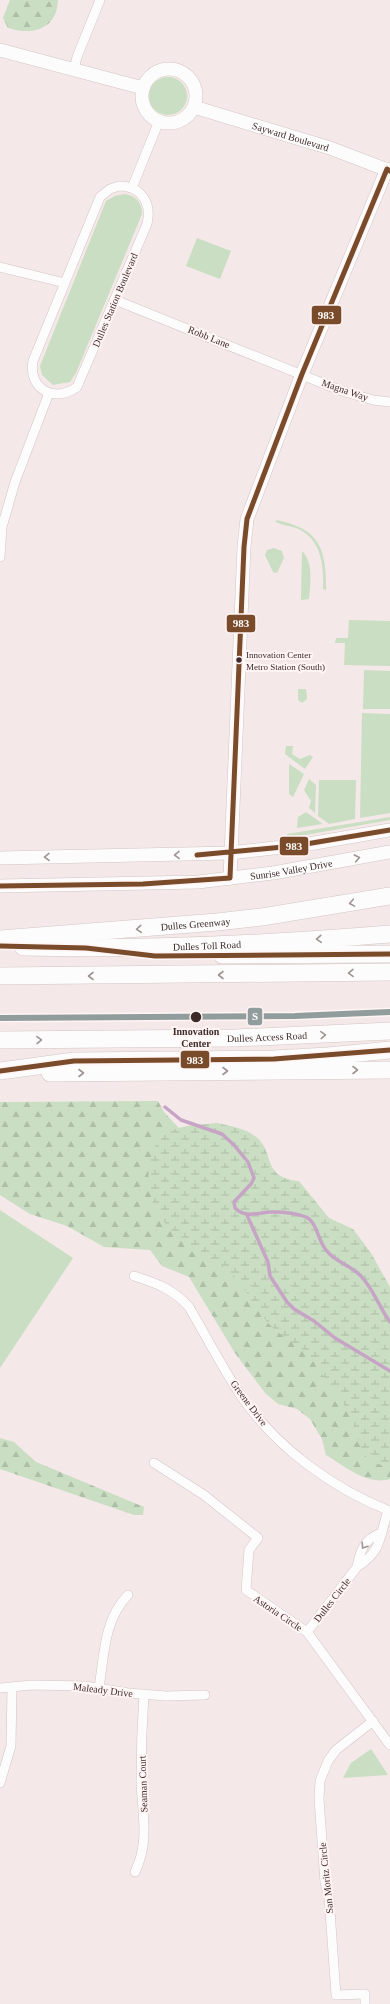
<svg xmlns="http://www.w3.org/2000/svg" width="390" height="2004" viewBox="0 0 390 2004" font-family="Georgia,serif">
	<defs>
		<pattern id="forest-firs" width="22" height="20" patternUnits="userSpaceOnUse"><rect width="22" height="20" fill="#c9dec2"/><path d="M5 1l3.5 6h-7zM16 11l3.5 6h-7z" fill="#aebfa7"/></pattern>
		<pattern id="wetland-marsh" width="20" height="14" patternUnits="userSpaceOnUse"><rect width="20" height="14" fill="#c9dec2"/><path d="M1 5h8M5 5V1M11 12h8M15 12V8" fill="none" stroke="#aebfa7"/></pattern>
	</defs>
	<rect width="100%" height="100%" fill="#f4e9e8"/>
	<path fill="#c9dec2" d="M149 96a19 19 0 1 1 38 0a19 19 0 1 1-38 0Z
		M124 194C135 195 142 202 142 214L76 373 70 382 53 385 42 375 40 366 106 201 115 196Z
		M197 238 231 251 220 279 186 266Z
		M276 520C320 529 326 548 326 590L323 589C324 567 322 538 296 528 290 526 282 525 276 522Z
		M274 548 282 551 284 558 277 573 273 572 265 555 267 550Z
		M302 551C314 562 310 585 309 599L301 600Z
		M349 620 390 621V666L344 665 345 643H335L336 638H348Z
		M364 670 390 671V709H363Z
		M298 689H306L307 699 302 703 298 700Z
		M362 713 390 714V813L360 818Z
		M286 746H293L292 754 300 759 310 755 313 757 305 769 285 754Z
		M289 764 304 774 293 797 289 794Z
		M309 779 316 785 315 813 309 808 311 801 304 790Z
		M319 780H356L355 819 329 824 318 816Z
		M306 812 323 824 297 828 298 817Z
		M390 817V820L288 838 287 834Z
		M0 1210 73 1258 0 1368Z
		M371 1749 388 1775 343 1778 351 1763Z"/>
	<path fill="url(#forest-firs)" d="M10 0H58C57 29 33 36 8 28L3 18Z
		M158 1101 164 1112 191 1141 390 1377V1479C368 1486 344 1466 326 1455L322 1439 310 1419 297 1409 278 1404 265 1393 235 1353 189 1277 162 1266 150 1250 104 1247 67 1226 30 1214 0 1195V1102Z
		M0 1438 14 1442 36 1462 144 1507 143 1515H134L0 1469Z"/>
	<path fill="url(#wetland-marsh)" d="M217 1123C230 1126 244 1128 255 1136 276 1152 261 1178 299 1181L329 1218 353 1229 371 1253 390 1287V1466C353 1464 362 1434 348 1411 341 1400 333 1390 325 1379 320 1372 316 1363 310 1357 300 1345 285 1339 274 1329 258 1314 249 1293 234 1276 219 1260 197 1256 182 1241 171 1230 158 1217 153 1203 145 1182 147 1150 164 1135 177 1124 202 1125 217 1123Z"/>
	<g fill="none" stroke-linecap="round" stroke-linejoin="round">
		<path stroke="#c7a4c6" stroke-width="3.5" d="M165 1107 181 1120 222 1134 234 1145 248 1162 254 1178 251 1184 234 1202 235 1208C246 1219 258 1212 272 1212 283 1212 296 1213 306 1217 317 1222 318 1241 326 1250 335 1262 350 1265 360 1275 373 1288 379 1307 390 1322
			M247 1215 268 1262 270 1276 287 1302 294 1309 314 1321 335 1338 390 1371"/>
		<defs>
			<path id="street" d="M74 69 77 57 100 0
				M119 186C141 186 152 203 147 224L77 387C55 403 28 390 33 361L100 197 110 189Z
				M132 188 159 121
				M0 267 65 283
				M115 300 342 391 373 400 390 402
				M0 557 2 527 15 482 49 393
				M134 1276C156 1283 173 1289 189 1307 206 1336 222 1367 241 1396 276 1447 333 1489 390 1511
				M154 1463 204 1495 258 1538 249 1550 246 1590 307 1632 390 1745
				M357 1567C360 1551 364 1539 381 1533
				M307 1632 357 1567C383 1550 379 1537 388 1511
				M0 1688 32 1685 85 1686 128 1693 166 1696 205 1695
				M99 1688C104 1656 104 1619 128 1595
				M0 1783 11 1746 12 1687
				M135 1872C150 1841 142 1814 141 1781 141 1752 142 1723 144 1694
				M365 2004V1994L336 1995 329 1897 325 1882 319 1799 320 1781 328 1761 336 1750 373 1721"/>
			<g id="secondary">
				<path d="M0 50 143 88"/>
				<circle cx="169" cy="96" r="27"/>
				<path id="s1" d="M194 107 330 148 390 171"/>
				<path d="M0 858 230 853 309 844 390 830"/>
				<path d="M230 878 244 547 247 519 302 374 387 169"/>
				<path id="s2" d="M0 886 198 882 273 873 390 852"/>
			</g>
			<g id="highway">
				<path id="s3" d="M0 939 217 922 262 917 390 896"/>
				<path id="s4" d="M23 947C145 950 268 944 390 934"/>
				<path d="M222 955 390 954"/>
				<path d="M0 976 390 972"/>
				<path id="s5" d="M0 1040 236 1038 390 1031"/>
				<path d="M0 1071 74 1061 274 1059 328 1056 390 1050"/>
				<path d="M50 1073 390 1070"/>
			</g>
		</defs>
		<use href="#street" stroke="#d3c5c4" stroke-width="10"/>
		<use href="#secondary" stroke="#d3c5c4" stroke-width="14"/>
		<use href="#highway" stroke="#d3c5c4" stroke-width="18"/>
		<use href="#street" stroke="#fdfcfc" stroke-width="9"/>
		<use href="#secondary" stroke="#fdfcfc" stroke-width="13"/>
		<use href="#highway" stroke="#fdfcfc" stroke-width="17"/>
		<defs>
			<path id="bus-1" d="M197 855 294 846 390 830
				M0 886 143 884 230 878 244 547 247 519 302 374 387 169 390 171
				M0 946 86 948 155 956 390 954
				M0 1071 74 1061 274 1059 390 1050"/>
		</defs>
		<use href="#bus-1" stroke="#fff5f4" stroke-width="8"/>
		<use href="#bus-1" stroke="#7a4b2a" stroke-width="5"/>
		<defs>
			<path id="metro-1" d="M0 1018 295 1016 390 1012"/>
		</defs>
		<use href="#metro-1" stroke="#fff5f4" stroke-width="9"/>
		<use href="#metro-1" stroke="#919d9d" stroke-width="6"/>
	</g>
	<defs><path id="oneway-chevron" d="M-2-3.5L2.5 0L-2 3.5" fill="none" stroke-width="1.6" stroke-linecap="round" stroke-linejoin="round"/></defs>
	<g stroke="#9d9493">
		<use href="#oneway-chevron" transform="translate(177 855) rotate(179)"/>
		<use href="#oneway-chevron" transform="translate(47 857) rotate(179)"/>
		<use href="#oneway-chevron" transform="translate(357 858) rotate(-11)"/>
		<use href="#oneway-chevron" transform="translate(352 903) rotate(170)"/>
		<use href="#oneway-chevron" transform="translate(139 929) rotate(175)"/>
		<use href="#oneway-chevron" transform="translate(319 939) rotate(176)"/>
		<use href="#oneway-chevron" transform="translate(351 973) rotate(179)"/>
		<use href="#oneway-chevron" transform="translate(221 975) rotate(180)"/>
		<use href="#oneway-chevron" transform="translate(91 976) rotate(180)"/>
		<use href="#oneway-chevron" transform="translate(323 1035) rotate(-3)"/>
		<use href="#oneway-chevron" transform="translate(39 1040) rotate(-1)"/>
		<use href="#oneway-chevron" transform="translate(355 1070)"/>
		<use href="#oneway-chevron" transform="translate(225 1071)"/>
		<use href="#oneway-chevron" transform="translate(81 1073)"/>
		<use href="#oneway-chevron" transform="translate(364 1546) rotate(124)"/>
	</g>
	<g fill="#3d2b2a" stroke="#fff5f4" stroke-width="1.5">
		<circle cx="239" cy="660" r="3.5"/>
		<circle cx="196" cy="1017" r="6"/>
	</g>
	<g text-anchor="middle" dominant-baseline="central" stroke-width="4" stroke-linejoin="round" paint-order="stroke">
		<g font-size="9" fill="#3d2b2a" stroke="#fff5f4" text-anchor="start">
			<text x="246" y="655">Innovation Center<tspan x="246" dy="12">Metro Station (South)</tspan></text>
		</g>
		<g font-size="10" fill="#3d2b2a" stroke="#fff5f4">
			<text stroke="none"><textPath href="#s1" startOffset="101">Sayward Boulevard</textPath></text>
			<text transform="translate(115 300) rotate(-67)">Dulles Station Boulevard</text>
			<text transform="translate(209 337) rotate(22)">Robb Lane</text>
			<text transform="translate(345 390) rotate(19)">Magna Way</text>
			<text stroke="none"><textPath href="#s2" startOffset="292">Sunrise Valley Drive</textPath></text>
			<text stroke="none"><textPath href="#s3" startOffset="196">Dulles Greenway</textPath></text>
			<text stroke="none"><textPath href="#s4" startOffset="184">Dulles Toll Road</textPath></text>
			<text stroke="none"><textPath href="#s5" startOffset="267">Dulles Access Road</textPath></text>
			<text transform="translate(249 1403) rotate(53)">Greene Drive</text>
			<text transform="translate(332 1600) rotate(-52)">Dulles Circle</text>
			<text transform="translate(278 1613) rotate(34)">Astoria Circle</text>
			<text transform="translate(103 1690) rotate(7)">Maleady Drive</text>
			<text transform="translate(143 1784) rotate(-92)">Seaman Court</text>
			<text transform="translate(326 1878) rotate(-96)">San Moritz Circle</text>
		</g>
		<g font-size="10" font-weight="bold" fill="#3d2b2a" stroke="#fff5f4">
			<text x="196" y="1031">Innovation<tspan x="196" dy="12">Center</tspan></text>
		</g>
	</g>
	<g stroke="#fff5f4" stroke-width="1.5">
		<rect x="311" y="305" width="31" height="20" rx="4" fill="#7a4b2a"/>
		<rect x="226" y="614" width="30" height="19" rx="4" fill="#7a4b2a"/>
		<rect x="279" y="836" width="30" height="20" rx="4" fill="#7a4b2a"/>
		<rect x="247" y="1007" width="16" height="19" rx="4" fill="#919d9d"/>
		<rect x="180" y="1050" width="30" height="19" rx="4" fill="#7a4b2a"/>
	</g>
	<g font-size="11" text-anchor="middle" font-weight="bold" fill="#fff">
		<text x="326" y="319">983</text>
		<text x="241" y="627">983</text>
		<text x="294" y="850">983</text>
		<text x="255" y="1020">S</text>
		<text x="195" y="1064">983</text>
	</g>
</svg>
